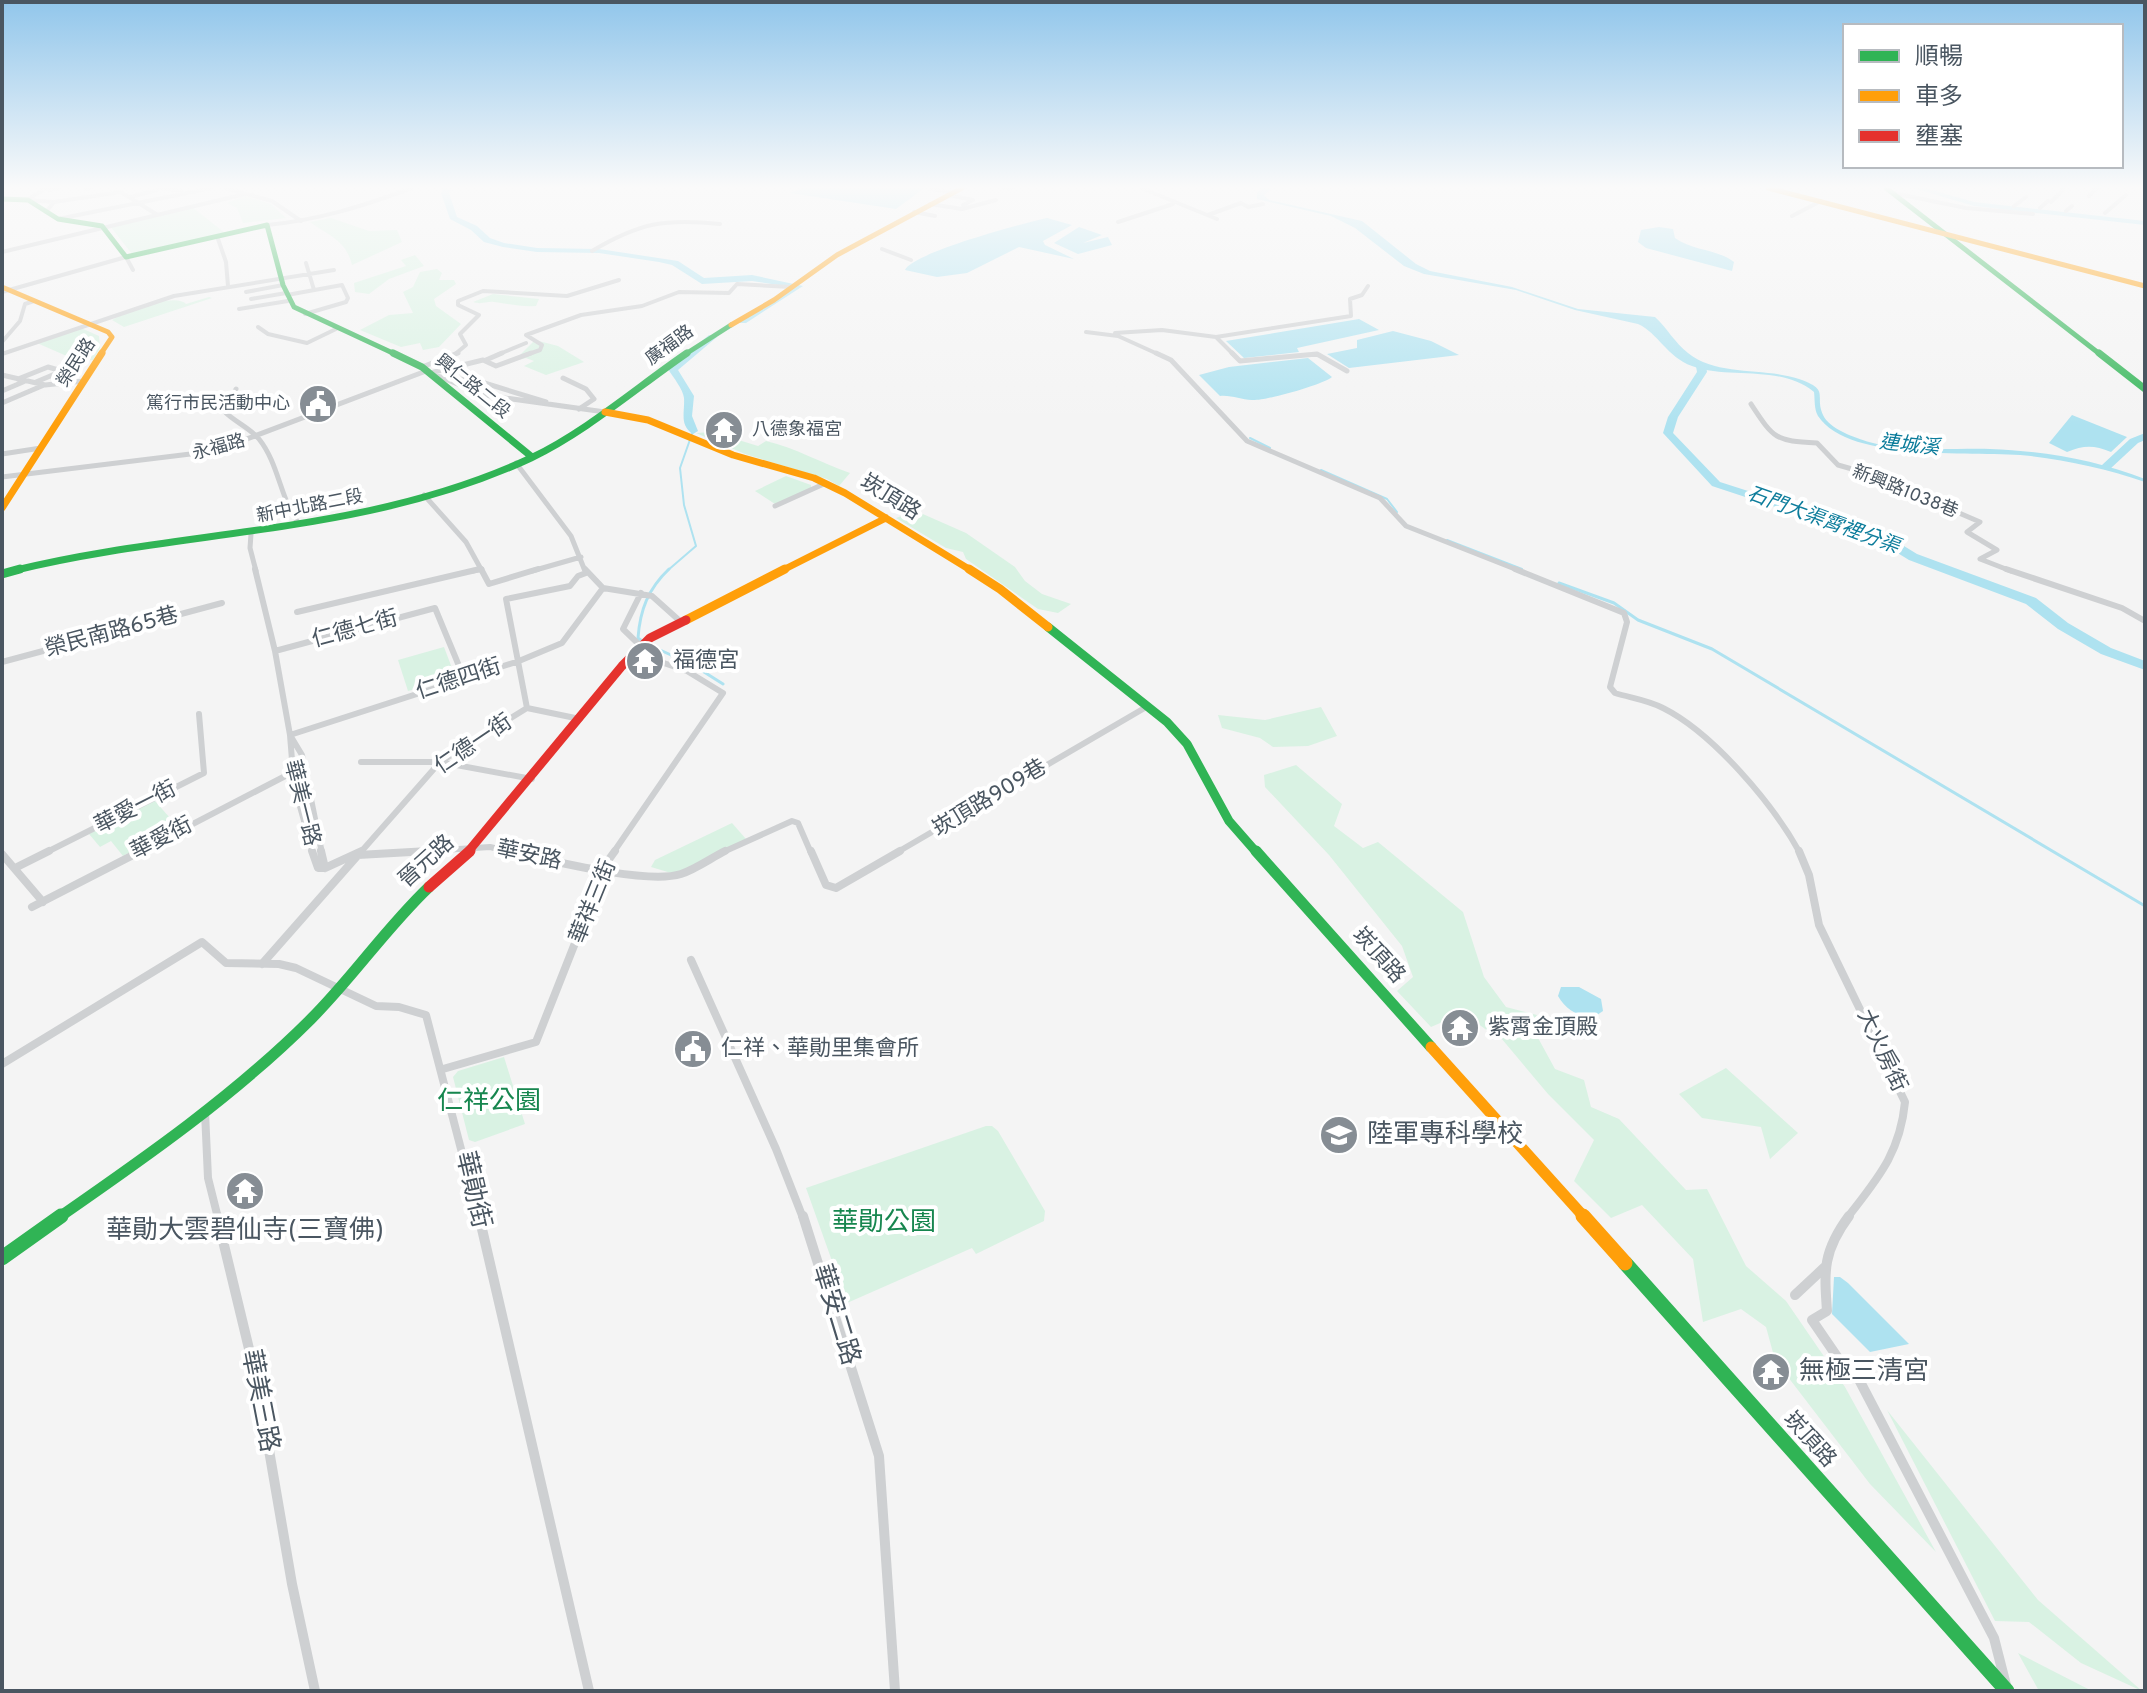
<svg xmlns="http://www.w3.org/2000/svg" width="2147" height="1693" viewBox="0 0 2147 1693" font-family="Overpass,'Noto Sans TC',sans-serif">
	<rect width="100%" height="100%" fill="#f4f4f4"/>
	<path fill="#d9f2e3" d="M245 196 271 204 286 218 243 223 237 208 227 203Z
		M192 207 225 233 132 254 110 226Z
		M331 218 369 231 397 230 402 242 352 265C346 240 329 236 310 222Z
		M415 255 424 266 389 279 369 294 355 292 354 283 406 266 401 260Z
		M437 269 442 273 439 280H454L456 284 434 299 436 306 461 324 439 347 423 350 420 343 401 347 360 330 389 315 413 313 403 292 413 287 420 272Z
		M493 294 539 299 536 306C520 307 510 304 494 302 486 301 482 305 473 302Z
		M209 297 212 298 124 327 112 320C126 311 176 292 186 304Z
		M81 328 99 336 100 348 93 360 78 361 37 343Z
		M535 340 558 346 584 362 546 375 524 366 534 361 526 358 514 361Z
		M713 432C720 435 726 432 733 434L732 438 758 446 766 441C796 448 821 463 850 473L839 486 827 479 745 454 696 433Z
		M786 476 811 485V488L775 504 755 491Z
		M916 511 966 533 1015 567 1025 581 1042 594 1071 604 1058 613 1038 609 966 559 963 552 946 548 896 518Z
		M444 647 455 676 453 679 408 691 398 660Z
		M1321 707 1337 736 1308 746 1273 747 1260 738 1222 728 1218 715 1265 720Z
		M1296 765 1342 804 1334 826 1363 848 1378 842 1463 912 1484 977 1506 1007 1537 1015 1531 1025 1555 1069 1584 1080 1591 1107 1619 1119 1686 1190 1707 1189 1746 1266 1786 1301 1845 1387 1936 1552 1870 1484 1775 1360 1766 1327 1741 1309 1703 1322 1693 1259 1642 1205 1611 1218 1574 1181 1594 1140 1548 1094 1496 1032 1488 1031 1463 1013 1431 1027 1397 991 1413 977 1402 946 1329 855 1265 787 1264 775Z
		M155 801 178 827 123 856 111 841 100 847 89 834Z
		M732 823 746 839 682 871 671 873 651 867 655 860Z
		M504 1057 525 1124 475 1142 469 1140 453 1077 458 1071Z
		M1726 1068 1798 1133 1770 1159 1761 1127 1702 1118 1679 1094Z
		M986 1126H992L998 1131 1045 1211 1044 1221 976 1254 972 1248 847 1303 806 1188Z
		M1887 1410 2038 1600 2142 1691 2081 1663 2029 1622 1995 1621Z
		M2018 1653 2092 1691H2039Z"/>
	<path fill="#aee2f0" d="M804 188H917L923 189 896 209 790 193Z
		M1262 188H1273L1264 195 1269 200 1362 221 1416 264 1430 271 1512 287 1578 309 1655 317C1667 328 1675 343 1688 353 1718 377 1764 367 1799 379 1831 390 1814 395 1823 415 1829 429 1856 438 1869 442 1907 453 1951 448 1990 449 2043 451 2096 460 2145 479V482C2108 469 2070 461 2031 456 1979 450 1850 464 1818 416 1814 409 1815 400 1814 392 1780 364 1731 380 1692 366 1667 357 1658 333 1638 324L1575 310 1516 290 1424 274 1404 266 1355 228 1331 216 1257 199V193Z
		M1047 218 1072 225 1043 241 1045 245 1074 259 1019 247 967 273 937 277 905 270C912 253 1024 223 1047 218Z
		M1079 227 1102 235 1083 243 1108 237 1112 245 1078 254 1054 243Z
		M1659 227 1673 229 1675 238C1693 251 1717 249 1734 262L1732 271 1646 248 1638 242 1641 230Z
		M1359 319 1379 330 1297 348 1299 352 1244 358 1226 341Z
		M1393 331 1431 341 1459 355 1349 368 1327 354 1357 348V340Z
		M1308 358 1332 377C1322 385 1265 401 1252 400 1241 400 1232 395 1220 396L1199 375 1229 367Z
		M2072 415 2127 437 2111 452C2094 445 2084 445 2067 452L2049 443Z
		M1561 987H1579L1601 999 1603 1011 1591 1019C1576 1014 1566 1010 1558 996Z
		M1834 1277H1840L1848 1283 1909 1344 1870 1352 1832 1314Z"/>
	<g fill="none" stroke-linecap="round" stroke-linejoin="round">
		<path stroke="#aee2f0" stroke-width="2" d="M1250 438 1270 448
			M1321 470 1387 499 1397 512
			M1447 540 1522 569
			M667 571 696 546 684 505 680 468 693 431"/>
		<path stroke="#aee2f0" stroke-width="3" d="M1559 583 1614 603 1638 620 1712 649 2145 906
			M642 641 638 638C640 610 648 589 669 569
			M649 645 693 665 723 684"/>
		<path fill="#aee2f0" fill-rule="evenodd" d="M444 188 451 190 449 193 457 217 477 226 490 238 504 243 537 248 599 249 678 261 704 278 752 275 803 286 746 323H740V319L791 287 752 281 702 284 672 265 659 262 599 253 537 252 503 247 484 242 471 230 450 219 441 193Z
			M1913 188H1925L1974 202 2145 221V225L1974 206Z
			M709 335 717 337 678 370 694 396 692 416 698 431 693 434C679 425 685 412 684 398 683 389 673 377 668 369Z
			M1701 363 1706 366 1707 372 1678 417 1673 433 1720 482 1886 535 1917 554 2036 598 2068 623 2111 648 2145 661V670L2101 654 2058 629 2026 604 1909 560 1878 541 1712 486 1663 433 1668 417 1697 372 1696 366Z
			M2145 433V440L2138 443 2110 469H2102V465L2130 439Z"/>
		<path stroke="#ced0d2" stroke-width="4" d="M160 188 181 191
			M225 188 272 201 301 221
			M1004 188H1013
			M1141 188 1217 219
			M85 189 89 188
			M932 189 953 193
			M49 190 60 188
			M1893 193 1966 208 2033 214
			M949 195 973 200 963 205
			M2089 196 2097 188
			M130 197 157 190
			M30 198 46 188
			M28 200 54 202 46 212
			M54 202 121 192 156 214
			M2051 202 2063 190
			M930 204 962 209 996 200
			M2014 206 2026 197
			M2040 208 2048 201
			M2066 211 2072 206
			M914 212 935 216
			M2105 213 2126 195
			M1208 215 1241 203 1248 207 1263 204
			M1792 216 1821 201
			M58 219 212 188
			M1118 222 1173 204
			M267 225C319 220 363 206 412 188
			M217 236 226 262 228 286
			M882 249 911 260
			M592 251C639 223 665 218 720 224
			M2 252 245 194
			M306 263 314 290
			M2 292 126 257 133 270
			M246 292 283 285
			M287 295 342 285 348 298 346 302 305 314
			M251 299 286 293
			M239 309 288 301
			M258 327 268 334 307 343 336 329
			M1086 332 1118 336 1160 355
			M1115 333 1162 330 1216 337 1351 316 1350 299 1362 295 1368 286
			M1216 337 1234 355
			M2 342 20 321 25 304 34 301
			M2 354 174 296 334 270
			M454 355 466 345 460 334 479 315 458 305V301L483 291 567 296 619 280
			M497 355 526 343
			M526 355 540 350 542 345 526 335 581 315 642 306 679 292 729 293 737 284 791 287
			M1303 355H1319"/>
		<path stroke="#ced0d2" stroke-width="5" d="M1156 353 1171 360 1247 441 1380 498 1406 526 1520 571
			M1232 353 1240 361 1317 354 1347 371
			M486 360 502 353
			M422 367 458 353
			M434 372 483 360 496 366 531 353
			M2 375 45 385 84 381
			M450 378 478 381 546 402
			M563 378 586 389 594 399 579 409
			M18 379 48 367 62 371 36 382
			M236 389 225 412C235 422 250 428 259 439 279 464 280 499 299 524
			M2 391 23 382
			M2 403 44 385
			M1751 404C1774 439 1775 441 1817 443L1838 465 1866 473 1980 522 1967 532 1997 550 1980 559 2011 571
			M2 454 41 448
			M516 463 571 536 585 571
			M2 477 215 451 426 371 484 395 605 412
			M424 495 466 542 482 571
			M775 506 826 483
			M251 534 250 548 256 571
			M473 571 482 569
			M532 571 581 557"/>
		<path stroke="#ced0d2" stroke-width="6" d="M255 569 275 651 290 735 519 661 562 643 603 588
			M481 569 489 584 538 569
			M585 569 603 588 652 596 681 622
			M1515 569 1624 613 1627 622 1610 687 1615 693C1631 698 1648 700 1663 708 1713 733 1773 804 1800 853
			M2006 569 2122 608 2145 621
			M297 612 480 569
			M275 651 435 608 464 678
			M2 662 222 603
			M580 719 527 708 506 599 570 586 578 576 586 573
			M361 762H440L532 779
			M45 853 204 773 199 714
			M137 853 293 772
			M313 853 294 785 290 735 302 755 322 853
			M360 853 440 762 527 708
			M396 853 490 847 516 853
			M613 853 723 693 687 671 655 660 623 629 641 593
			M721 853 792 821 798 823 811 853
			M896 853 1148 706"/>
		<path stroke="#ced0d2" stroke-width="8" d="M312 851 318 868H325L321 851
			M507 851C545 859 646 885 681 874 696 869 711 858 725 851
			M811 851 826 885 836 888 900 851
			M1799 851 1809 875 1819 925 1905 1102C1900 1154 1877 1179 1847 1218
			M2 854 43 902
			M15 868 49 851
			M325 868 362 851
			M32 907 141 851
			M691 960 776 1149 803 1218
			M262 964 358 855 429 851
			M2 1064 202 942 226 963 279 964 296 968 376 1006 399 1007 426 1015 479 1218
			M443 1069 536 1042 607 862 615 851
			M205 1112 208 1178 218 1218"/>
		<path stroke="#ced0d2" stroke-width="10" d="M217 1216 258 1386 292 1584 315 1691
			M479 1216 589 1691
			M803 1216 879 1456 895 1691
			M1849 1216C1823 1251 1824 1270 1827 1311L1812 1320 1838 1358 1855 1372 1994 1638 2006 1685
			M1795 1295 1826 1266"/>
		<path stroke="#30b455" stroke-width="5" d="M1886 188 2101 355
			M2 199 28 200 58 219 102 226 126 257 267 225 283 285 294 307 397 355
			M684 355 731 325"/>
		<path stroke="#30b455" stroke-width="7" d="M393 353 422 367 532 457
			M2099 353 2145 389
			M12 571C186 528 364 536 531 458 587 431 636 388 687 353"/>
		<path stroke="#30b455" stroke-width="9" d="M2 574 20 569
			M1048 627 1167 722 1187 744 1229 821 1257 853"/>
		<path stroke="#30b455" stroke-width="11" d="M1256 851 1431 1047
			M58 1218C146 1157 235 1095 311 1019 353 977 386 928 429 887"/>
		<path stroke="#30b455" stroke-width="15" d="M2 1258 61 1216
			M1625 1263 2007 1691"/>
		<path stroke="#ff9f0a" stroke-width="5" d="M1768 188 2145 286
			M2 287 108 332 112 337 100 355
			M731 325 774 300 837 255 962 188"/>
		<path stroke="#ff9f0a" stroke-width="7" d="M605 412 648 420 733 455 814 478 845 493 972 571
			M2 508 102 353
			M781 571 886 518"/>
		<path stroke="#ff9f0a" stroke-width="9" d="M969 569 1000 589 1048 627
			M686 620 785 569"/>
		<path stroke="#ff9f0a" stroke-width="11" d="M1431 1047 1585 1218"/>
		<path stroke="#ff9f0a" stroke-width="15" d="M1583 1216 1625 1263"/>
		<path stroke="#e5322d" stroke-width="9" d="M467 853 622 666 650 638 686 620"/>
		<path stroke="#e5322d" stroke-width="11" d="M429 887 470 851"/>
	</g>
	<linearGradient id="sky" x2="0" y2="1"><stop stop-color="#91c6eb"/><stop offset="0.44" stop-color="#fafafa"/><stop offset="1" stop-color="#fafafa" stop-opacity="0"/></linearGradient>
	<rect width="2147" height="425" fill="url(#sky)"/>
	<defs>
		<symbol id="civic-disc" viewBox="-11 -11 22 22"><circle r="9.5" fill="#868d94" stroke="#fff"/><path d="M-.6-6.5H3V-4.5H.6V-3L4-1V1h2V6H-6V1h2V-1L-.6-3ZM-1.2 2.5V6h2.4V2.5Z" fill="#fff"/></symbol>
		<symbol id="temple-disc" viewBox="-11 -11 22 22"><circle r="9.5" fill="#868d94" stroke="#fff"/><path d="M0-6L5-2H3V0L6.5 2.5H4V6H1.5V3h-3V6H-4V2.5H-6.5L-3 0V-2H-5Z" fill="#fff"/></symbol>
		<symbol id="university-disc" viewBox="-11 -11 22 22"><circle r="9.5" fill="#868d94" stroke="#fff"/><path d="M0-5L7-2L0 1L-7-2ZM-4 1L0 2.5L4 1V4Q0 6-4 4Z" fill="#fff"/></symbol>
	</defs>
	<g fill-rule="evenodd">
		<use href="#civic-disc" x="296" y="382" width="44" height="44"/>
		<use href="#temple-disc" x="702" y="408" width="44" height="44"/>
		<use href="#temple-disc" x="623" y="639" width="44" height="44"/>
		<use href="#temple-disc" x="1438" y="1006" width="44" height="44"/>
		<use href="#civic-disc" x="671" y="1027" width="44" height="44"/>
		<use href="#university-disc" x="1317" y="1113" width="44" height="44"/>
		<use href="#temple-disc" x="223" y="1169" width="44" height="44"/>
		<use href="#temple-disc" x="1749" y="1350" width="44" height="44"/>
	</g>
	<g text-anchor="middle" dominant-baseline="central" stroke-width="8" stroke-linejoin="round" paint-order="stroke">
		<g font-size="18" fill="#4a5661" stroke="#fff">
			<text transform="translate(670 346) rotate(-36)">廣福路</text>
			<text transform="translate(77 363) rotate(-57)">榮民路</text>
			<text transform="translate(472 387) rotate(39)">興仁路二段</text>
			<text transform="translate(219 448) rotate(-15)">永福路</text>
			<text transform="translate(1905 492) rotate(22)">新興路1038巷</text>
			<text transform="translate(310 507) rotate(-11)">新中北路二段</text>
		</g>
		<g font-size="18" fill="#4a5661" stroke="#fff" text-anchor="end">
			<text x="290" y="404">篤行市民活動中心</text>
			<text x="752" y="430" text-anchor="start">八德象福宮</text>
		</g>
		<g font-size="20" font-style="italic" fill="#0c7c9b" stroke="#fff">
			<text transform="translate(1909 446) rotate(6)">連城溪</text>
			<text transform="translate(1823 521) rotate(20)">石門大渠霄裡分渠</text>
		</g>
		<g font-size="22" fill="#4a5661" stroke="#fff">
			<text transform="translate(890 498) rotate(32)">崁頂路</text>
			<text transform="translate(355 630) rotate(-15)">仁德七街</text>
			<text transform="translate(112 633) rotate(-15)">榮民南路65巷</text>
			<text transform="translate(459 680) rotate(-18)">仁德四街</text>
			<text transform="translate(474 745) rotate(-34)">仁德一街</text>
			<text transform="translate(990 799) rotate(-31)">崁頂路909巷</text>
			<text transform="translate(301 803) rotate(76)">華美一路</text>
			<text transform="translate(136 808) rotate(-27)">華愛一街</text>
			<text transform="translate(162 839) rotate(-27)">華愛街</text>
			<text transform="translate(529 856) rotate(12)">華安路</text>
			<text transform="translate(427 862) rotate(-42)">晉元路</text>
			<text transform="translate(594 902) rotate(-68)">華祥三街</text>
			<text transform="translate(1378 956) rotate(48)">崁頂路</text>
			<text transform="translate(1881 1051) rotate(65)">大火房街</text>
			<text transform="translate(1809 1440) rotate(48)">崁頂路</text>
		</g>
		<g font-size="22" fill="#4a5661" stroke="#fff" text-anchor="start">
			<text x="673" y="661">福德宮</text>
			<text x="1488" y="1028">紫霄金頂殿</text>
			<text x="721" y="1049">仁祥、華勛里集會所</text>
		</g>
		<g font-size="26" fill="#17864f" stroke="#fff">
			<text x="489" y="1102">仁祥公園</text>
			<text x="884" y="1223">華勛公園</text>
		</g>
		<g font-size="26" fill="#4a5661" stroke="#fff" text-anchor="start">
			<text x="1367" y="1135">陸軍專科學校</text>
			<text x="245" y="1231" text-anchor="middle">華勛大雲碧仙寺(三寶佛)</text>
			<text x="1799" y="1372">無極三清宮</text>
		</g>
		<g font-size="26" fill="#4a5661" stroke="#fff">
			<text transform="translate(472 1190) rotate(77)">華勛街</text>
			<text transform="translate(835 1315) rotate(73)">華安二路</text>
			<text transform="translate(259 1401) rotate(79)">華美三路</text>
		</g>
	</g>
	<rect width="2147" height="1693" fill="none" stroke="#4a5661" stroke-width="8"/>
	<rect x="1843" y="24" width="280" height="144" fill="#ffffff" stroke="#b7bbc0" stroke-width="2"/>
	<rect x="1859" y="50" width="40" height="12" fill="#30b455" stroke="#b7bbc0" stroke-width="2"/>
	<text x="1915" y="64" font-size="24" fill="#4a5661">順暢</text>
	<rect x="1859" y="90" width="40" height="12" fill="#ff9f0a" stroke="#b7bbc0" stroke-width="2"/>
	<text x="1915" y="104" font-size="24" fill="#4a5661">車多</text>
	<rect x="1859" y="130" width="40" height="12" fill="#e5322d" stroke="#b7bbc0" stroke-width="2"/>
	<text x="1915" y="144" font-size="24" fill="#4a5661">壅塞</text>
</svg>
